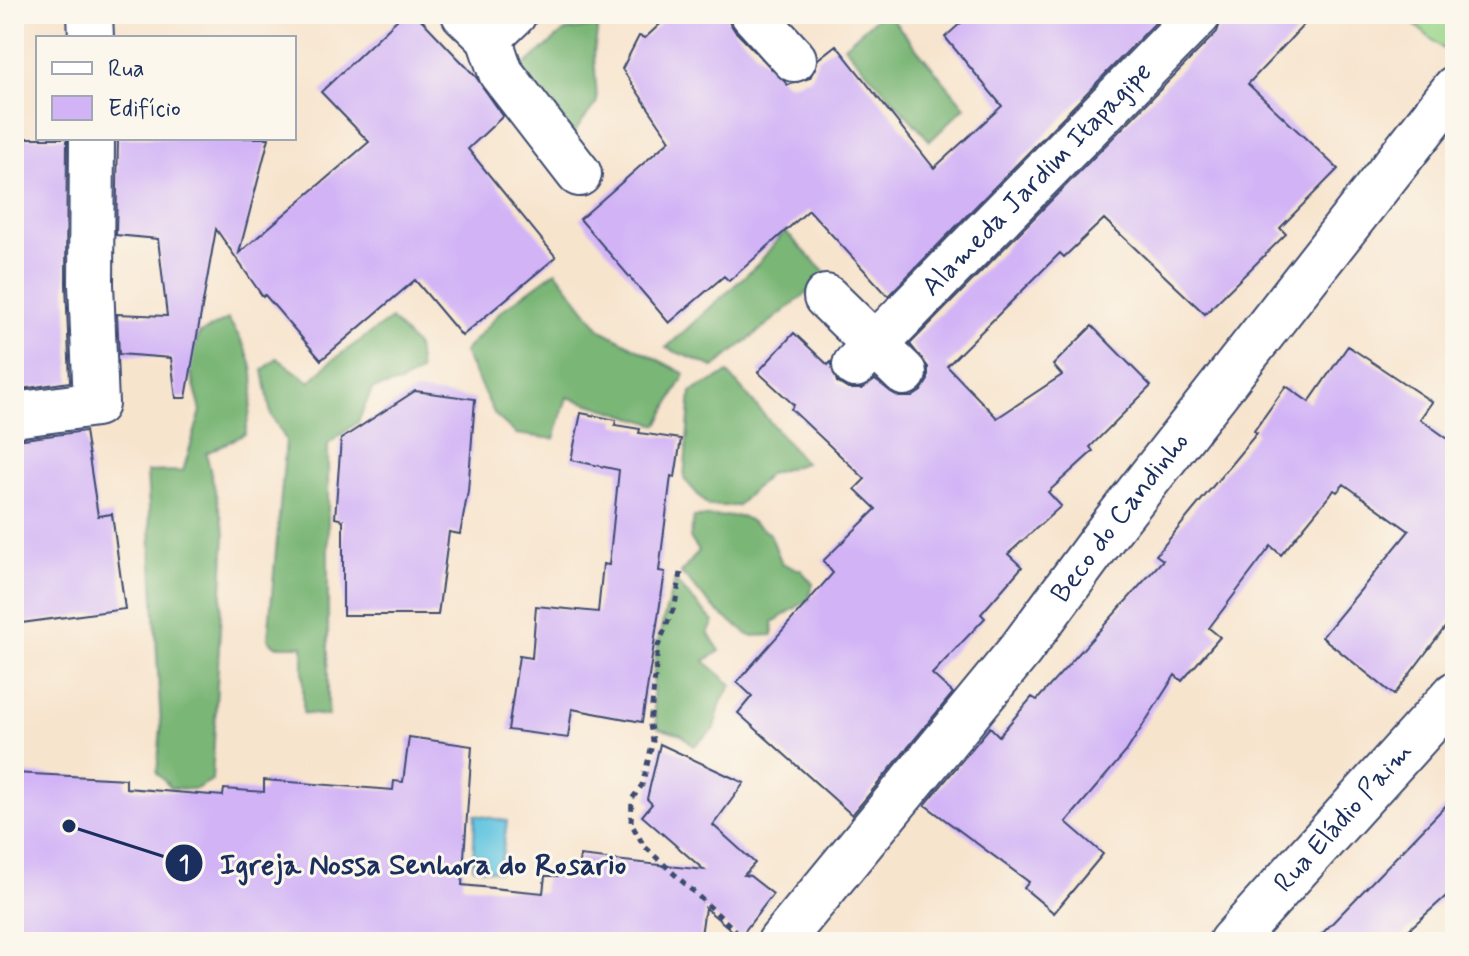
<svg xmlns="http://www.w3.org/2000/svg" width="1469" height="956" viewBox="0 0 1469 956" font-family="Mynerve,sans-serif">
	<rect width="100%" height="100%" fill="#fbf7ec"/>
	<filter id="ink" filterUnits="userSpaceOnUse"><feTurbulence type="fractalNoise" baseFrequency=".0125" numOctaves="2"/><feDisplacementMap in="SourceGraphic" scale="16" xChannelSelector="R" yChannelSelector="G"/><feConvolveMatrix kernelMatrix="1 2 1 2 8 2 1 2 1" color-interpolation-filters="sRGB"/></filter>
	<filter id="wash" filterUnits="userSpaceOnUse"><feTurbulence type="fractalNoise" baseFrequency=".006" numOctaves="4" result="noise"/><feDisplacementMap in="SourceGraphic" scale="32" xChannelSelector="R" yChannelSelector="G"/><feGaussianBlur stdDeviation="1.8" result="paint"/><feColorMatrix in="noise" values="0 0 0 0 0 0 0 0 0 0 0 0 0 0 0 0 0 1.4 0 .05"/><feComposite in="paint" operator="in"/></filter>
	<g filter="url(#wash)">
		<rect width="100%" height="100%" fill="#f7e4cd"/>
		<path fill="#99d58a" stroke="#5a8274" stroke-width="2" d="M1412 14H1455V37L1443 49 1408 19Z"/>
		<path fill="#7ab676" stroke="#4a726a" stroke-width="2" d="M881 14H888L965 107 930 141 844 46Z
			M598 26 594 52 597 102 566 143 522 67 565 31Z
			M785 231 828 276 714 367 666 348 758 264Z
			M556 271 601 330 685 374 658 425 567 397 554 439 516 434 495 415 464 352 501 311Z
			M228 319C260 367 257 379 245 434L206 453 225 533 212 780 196 789 171 788 157 773 161 727 147 472 183 471 201 411 189 365 199 334Z
			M391 319 417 347 420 372 400 383 372 389 358 422 328 444V716L303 713V646H275L268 639 286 440 271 415 263 370 277 358 310 382 331 361Z
			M728 373 805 463 769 474 737 506H708L684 479 691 392Z
			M742 516 770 534 782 564 801 570 813 584 809 599 773 622V635L750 636 718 612 681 573 699 551 690 538 694 517Z
			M675 581 714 622 708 633 720 651 704 661 732 685 721 702 714 729 694 746 682 735 658 728C645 682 660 625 675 581Z"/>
		<path fill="#62c5e0" stroke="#3e7a9f" stroke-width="2" d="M475 815 507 821 500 872 473 867Z"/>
		<g id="blocks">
			<path fill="#d2b4f6" d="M403 14H416L476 77 503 116 468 149 556 257 462 336 415 280 321 360 265 295 263 297 216 229 186 398H176L171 358 119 354 117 314 167 316 158 239 116 235 118 138H269L239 253 369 142 321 92Z
				M671 14H724L735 31 788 85 810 78 818 59 836 45 934 168 1002 106 945 37 971 14H1164L888 296 809 210 729 281 724 276 669 323 580 219 670 140 622 69 639 36 645 38Z
				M1223 14H1314L1248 84 1338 169 1280 228 1286 234 1205 314 1104 219 1064 257 1060 253 947 366 997 418 1062 375 1053 365 1092 326 1151 386 1090 447 1093 451 1048 492 1061 506 1008 554 1022 567 981 614 985 618 932 674 953 693 852 815 738 713 752 696 737 682 833 573 823 561 876 509 855 489 865 479 791 409 794 405 758 372 794 333 828 365 831 362 837 382 848 389H862L875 380 899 397H912L921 391 928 380V367L910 344 1217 32Z
				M14 138H67L66 284 70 382 14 390Z
				M1348 346 1432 402 1420 419 1455 444V614L1394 695 1322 637 1409 531 1344 484 1337 492 1334 490 1281 555 1271 546 1209 628 1220 637 1182 681 1175 675 1126 752 1066 822 1103 854 1054 913 1024 888 1029 882 925 805 990 727 999 736 1032 697 1037 700 1163 560 1156 555 1257 433 1254 431 1286 386 1309 402Z
				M415 391 475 399 468 491 460 534 449 532 438 615H343V520L335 518 341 439Z
				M581 413 616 420 615 425 640 429 639 433 681 439 675 477 671 476 659 571 665 572 642 722 572 709 568 738 508 730 519 656 532 658 536 606 598 612 603 564 609 565 619 470 571 460Z
				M85 431 98 516 112 514 125 609 14 624V486L23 485 16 440Z
				M409 737 472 746 462 885 543 893 545 876H577L580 856 704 870 642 816 652 804 647 799 660 744 744 783 713 825 755 863 744 875 750 876 773 894 740 937 705 908 700 942H14V773L126 779V788L223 796 224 789 264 792V780L393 790 394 781 403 782Z
				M1455 796V888L1395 942H1314Z"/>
		</g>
	</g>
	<g filter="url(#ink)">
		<use href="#blocks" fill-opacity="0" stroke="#3c4a6f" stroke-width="2"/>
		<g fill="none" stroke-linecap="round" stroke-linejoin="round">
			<defs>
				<g id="minor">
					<path d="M90 14 91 38"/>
					<path d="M464 14 489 38 514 14"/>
					<path d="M753 14 794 59"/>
					<path d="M489 38 501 73 579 174"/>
					<path d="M826 297 904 373"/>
					<path id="s1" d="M855 365 1199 14"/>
					<path d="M14 415 96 404 91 284 92 138"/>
					<path id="s2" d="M780 942 1021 649 1108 531 1455 88"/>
					<path id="s3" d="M1231 942 1455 694"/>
				</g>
			</defs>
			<use href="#minor" stroke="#3c4a6f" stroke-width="48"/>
			<path stroke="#3c4a6f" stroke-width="5" stroke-dasharray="6 6" stroke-linecap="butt" d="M681 573 675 605 658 646 650 725 653 741 642 785 632 799 631 823 644 846 736 931"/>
			<use href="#minor" stroke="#fff" stroke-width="44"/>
		</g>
	</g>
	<g text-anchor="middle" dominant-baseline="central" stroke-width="6" stroke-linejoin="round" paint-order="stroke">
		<g font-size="28" fill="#1b2f5e" stroke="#fbf7ec">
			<text stroke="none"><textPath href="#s1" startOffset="260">Alameda Jardim Itapagipe</textPath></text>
			<text stroke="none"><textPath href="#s2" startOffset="544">Beco do Candinho</textPath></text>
			<text stroke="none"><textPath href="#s3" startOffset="168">Rua Eládio Paim</textPath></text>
		</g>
	</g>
	<path fill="none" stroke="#1b2f5e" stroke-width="3" d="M69 826L184 863"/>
	<g fill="#1b2f5e" stroke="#fbf7ec" stroke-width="3">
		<circle cx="69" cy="826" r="8"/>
		<circle cx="184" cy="863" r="20"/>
	</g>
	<g font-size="24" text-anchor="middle" font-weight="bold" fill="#fff">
		<text x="184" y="872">1</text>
	</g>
	<g font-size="30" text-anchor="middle" font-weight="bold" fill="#1b2f5e" stroke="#fbf7ec" stroke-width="6" stroke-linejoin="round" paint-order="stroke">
		<text x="423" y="874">Igreja Nossa Senhora do Rosario</text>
	</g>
	<rect width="1469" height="956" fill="none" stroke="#fbf7ec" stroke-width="48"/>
	<rect x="36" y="36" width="260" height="104" fill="#fbf7ec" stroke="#a1a7b3" stroke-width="2"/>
	<rect x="52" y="62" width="40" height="12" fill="#ffffff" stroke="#a1a7b3" stroke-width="2"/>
	<text x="108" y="76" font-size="24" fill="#1b2f5e">Rua</text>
	<rect x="52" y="96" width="40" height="24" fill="#d2b4f6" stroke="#a1a7b3" stroke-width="2"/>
	<text x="108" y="116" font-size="24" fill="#1b2f5e">Edifício</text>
</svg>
